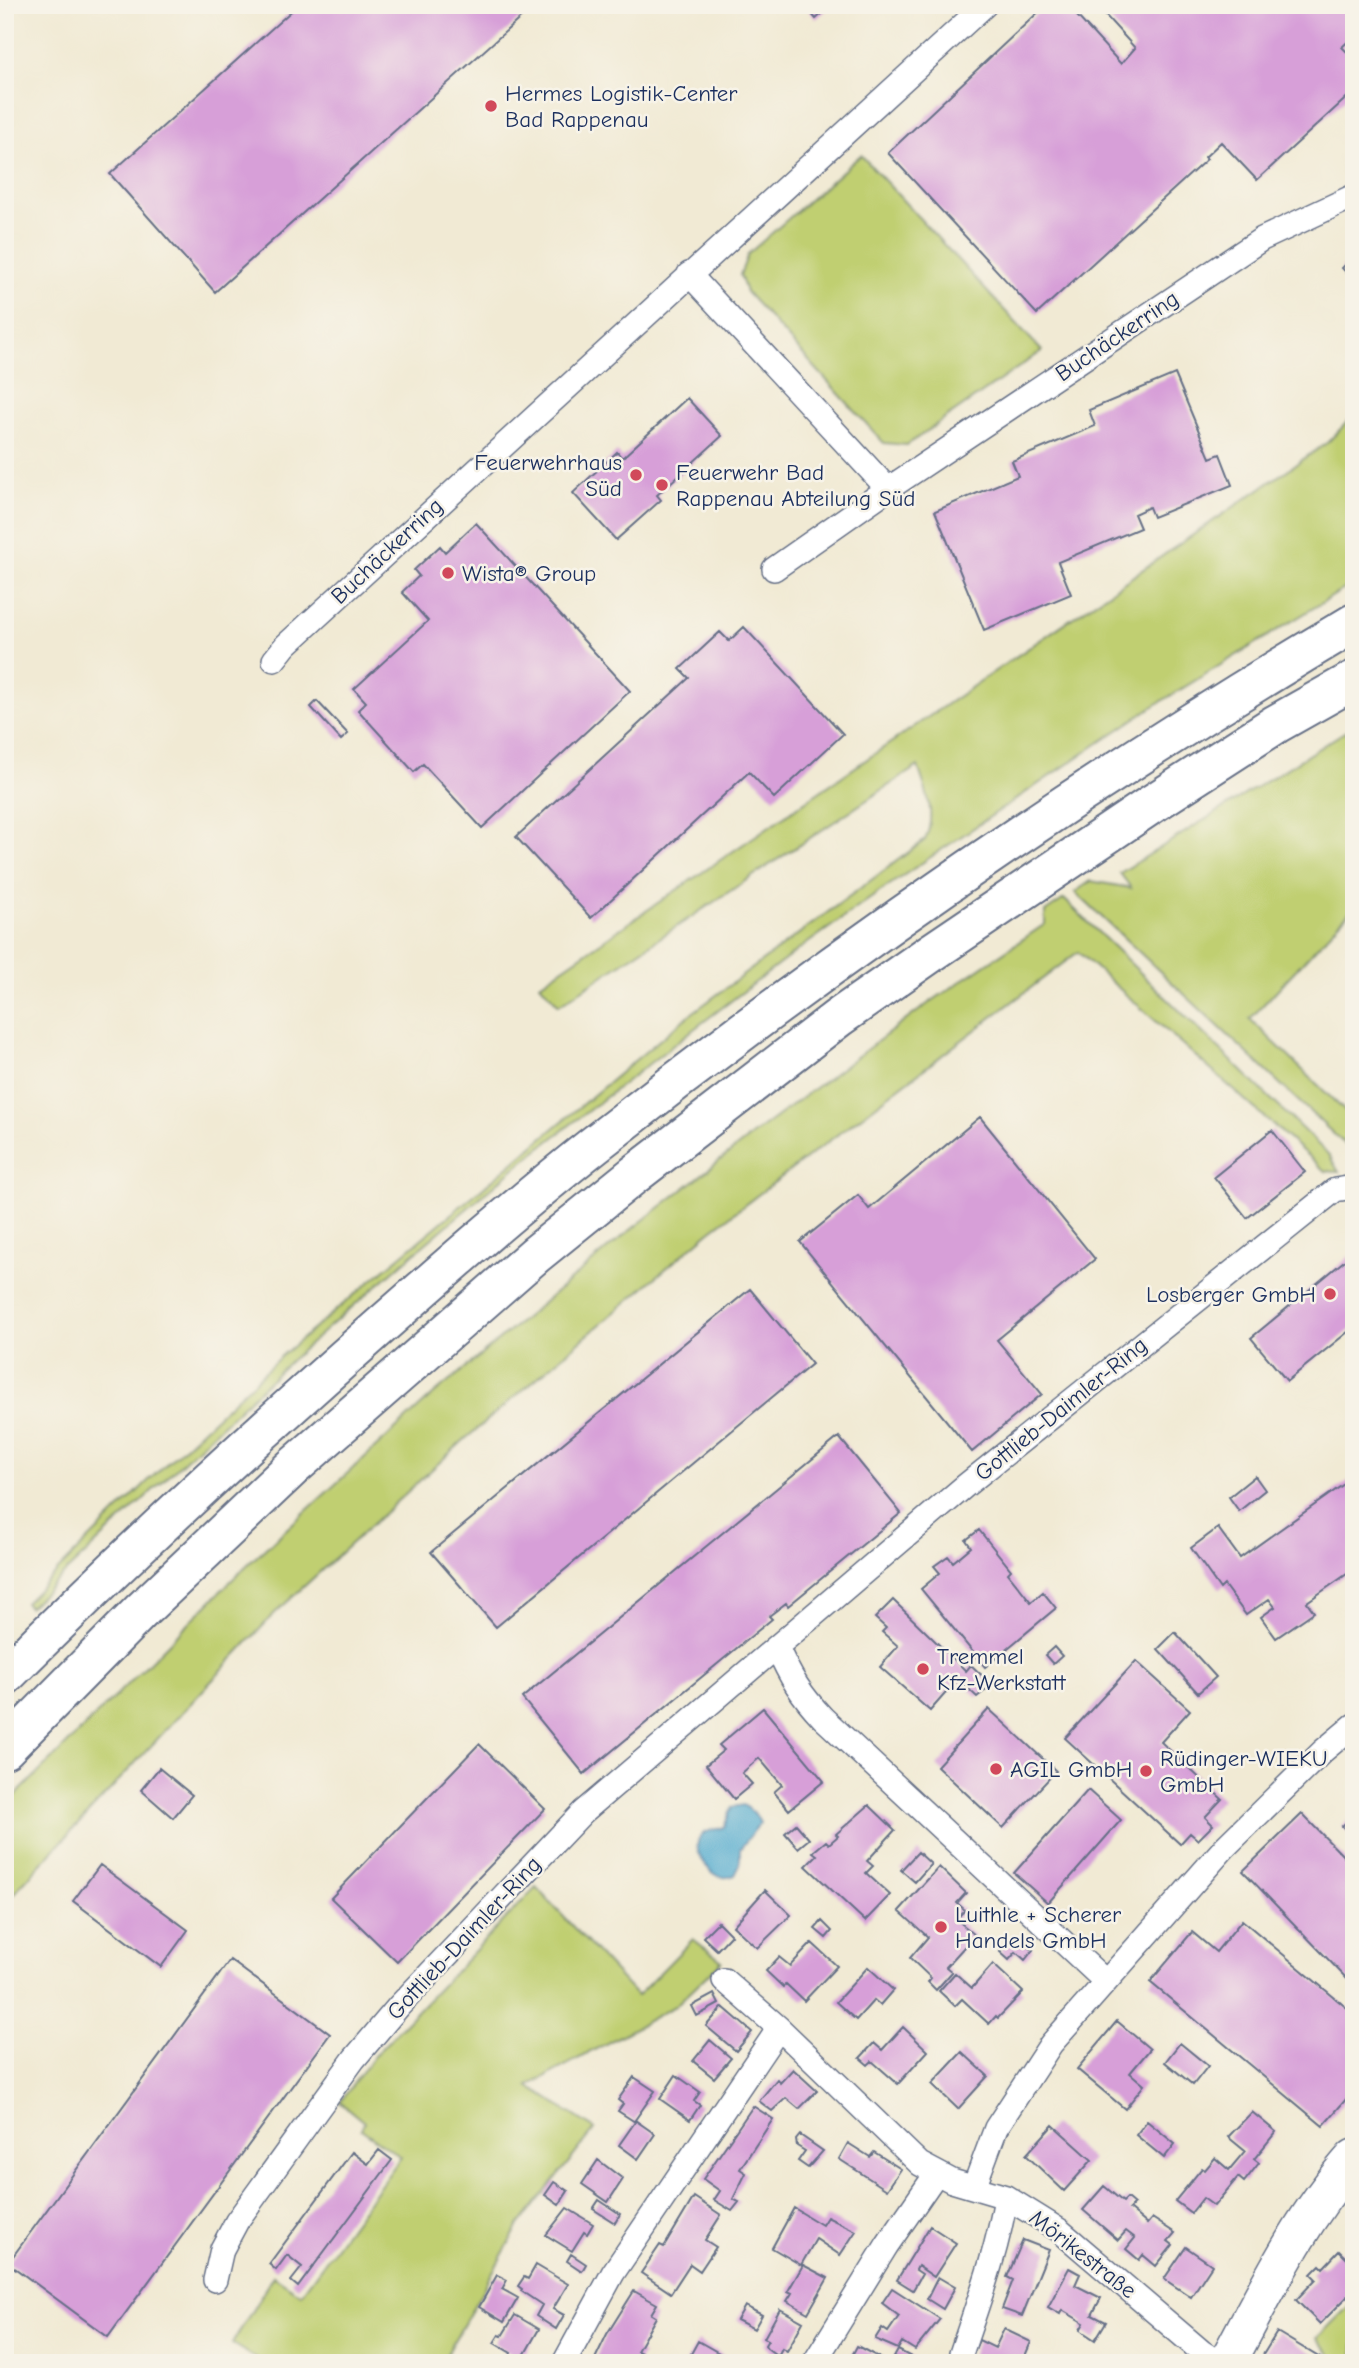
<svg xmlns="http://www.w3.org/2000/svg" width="1359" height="2368" viewBox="0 0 1359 2368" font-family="'Comic Neue',sans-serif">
	<rect width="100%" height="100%" fill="#f7f3e8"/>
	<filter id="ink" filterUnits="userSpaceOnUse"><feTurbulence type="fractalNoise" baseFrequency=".0143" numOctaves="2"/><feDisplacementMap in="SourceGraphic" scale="14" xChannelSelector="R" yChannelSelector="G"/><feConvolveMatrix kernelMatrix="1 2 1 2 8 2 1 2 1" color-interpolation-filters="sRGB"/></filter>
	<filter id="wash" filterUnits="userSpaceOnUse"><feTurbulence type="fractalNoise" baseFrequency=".00686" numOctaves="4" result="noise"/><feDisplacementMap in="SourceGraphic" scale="28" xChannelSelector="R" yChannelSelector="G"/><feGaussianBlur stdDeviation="1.57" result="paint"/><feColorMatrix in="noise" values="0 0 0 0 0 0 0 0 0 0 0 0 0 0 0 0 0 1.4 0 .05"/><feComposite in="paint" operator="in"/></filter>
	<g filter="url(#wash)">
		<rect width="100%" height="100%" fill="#f1ead4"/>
		<path fill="#c0cf71" stroke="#6e7f68" stroke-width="2" d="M861 155 1042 351 907 445 884 443 746 292 740 275 748 254Z
			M1354 415V583L1149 709 885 888 798 950 694 1029 522 1162 405 1261 291 1360 29 1607 25 1603 148 1481 280 1357 687 1017 925 840C937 814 926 792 918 766L559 1005 540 984 1328 442Z
			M1354 726V907L1250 1019 1354 1120V1153L1075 892 1091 881 1131 888 1120 873Z
			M1064 899 1329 1155 1339 1172 1325 1171 1078 952 709 1232 464 1440 275 1613 11 1896 8 1893 5 1897V1806L245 1567 433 1395 623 1236 764 1126 929 1003 1045 924V912Z
			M536 1887 637 1996 693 1939 722 1961 675 2006 528 2086 595 2129 519 2225 442 2363H264L232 2344 273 2276 301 2294 401 2157 361 2129 364 2122 340 2102 374 2056Z
			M1354 2301V2363H1339L1317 2338Z"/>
		<path fill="#52abcf" stroke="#366d96" stroke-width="2" d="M744 1805 755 1814 760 1823 740 1849V1865L735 1875C732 1876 728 1878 724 1877 709 1876 687 1847 703 1834 708 1830 718 1829 724 1827L732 1807Z"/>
		<g id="blocks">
			<path fill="#d79fd8" d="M298 5H535L215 292 110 174Z
				M804 5H832L816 19Z
				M1046 5H1067L1121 64 1135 48 1096 5H1354V36L1342 47 1354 59V91L1257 180 1221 142 1205 157 1207 159 1037 314 888 153Z
				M1354 256V281L1342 268Z
				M1175 374 1210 458 1220 454 1232 485 1153 517 1149 507 1134 514 1140 528 1058 562 1071 594 984 630 935 511 1018 476 1012 461 1095 426 1089 410Z
				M687 398 722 436 657 495 661 500 616 540 573 493 617 452 622 458Z
				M476 523 630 691 482 828 423 764 414 772 358 710 366 702 354 689 428 621 402 592 419 576 414 570 440 546 445 552Z
				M744 627 843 734 774 798 749 772 591 918 516 837 689 678 680 669 720 632 729 641Z
				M317 701 348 734 341 740 311 707Z
				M980 1117 1095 1259 997 1340 1042 1394 972 1452 800 1242 858 1195 869 1209Z
				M1272 1130 1305 1172 1247 1218 1214 1177Z
				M1350 1256 1354 1260V1327L1287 1381 1251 1338Z
				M750 1289 812 1364 496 1627 431 1552Z
				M839 1437 901 1513 788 1606 786 1603 769 1616 772 1619 584 1774 522 1698Z
				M1255 1476 1265 1490 1239 1511 1229 1497Z
				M1354 1477V1569L1307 1602 1314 1612 1276 1638 1261 1617 1275 1607 1269 1599 1246 1615 1224 1585 1220 1589 1191 1548 1218 1528 1240 1558Z
				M979 1530 1011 1570 1008 1573 1031 1602 1043 1592 1056 1608 985 1667 921 1589 940 1573 934 1566 948 1556 953 1562 971 1547 966 1540Z
				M893 1600 966 1671 971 1665 992 1685 977 1697 958 1679 930 1711 880 1667 898 1646 882 1632 886 1628 875 1618Z
				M1175 1632 1216 1677 1198 1693 1158 1649Z
				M1054 1647 1062 1656 1053 1664 1045 1655Z
				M1136 1661 1190 1710 1161 1742 1222 1799 1205 1817 1213 1825 1198 1840 1190 1833 1180 1844 1065 1738Z
				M763 1708 824 1781 789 1810 774 1792 782 1785 759 1758 742 1773 752 1784 734 1799 706 1765 724 1750 719 1745Z
				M989 1709 1056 1771 1003 1828 937 1766Z
				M479 1744 545 1809 397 1962 331 1898Z
				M159 1768 192 1795 173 1818 141 1790Z
				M1088 1790 1121 1820 1048 1903 1014 1873Z
				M869 1805 895 1830 867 1861 873 1866 866 1873 890 1895 865 1921 806 1866 817 1855 813 1852 826 1841 829 1844 838 1836 836 1834Z
				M1302 1814 1354 1867V1976L1349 1981 1243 1871Z
				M1354 1815V1839L1342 1826Z
				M796 1824 809 1839 798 1848 785 1833Z
				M918 1852 931 1864 915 1882 901 1870Z
				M100 1865 188 1930 161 1967 73 1901Z
				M939 1867 966 1893 957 1903 965 1910 956 1919 975 1935 946 1967 952 1972 936 1990 928 1982 931 1978 910 1958 928 1937 899 1911Z
				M765 1890 791 1915 757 1948 733 1926Z
				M1242 1920 1354 2014V2090L1323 2126 1150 1982 1192 1932 1216 1952Z
				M822 1921 832 1931 826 1938 815 1929Z
				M718 1922 731 1935 717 1950 703 1937Z
				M1015 1935 1033 1950 1025 1960 1016 1952 1009 1960 1000 1952Z
				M812 1943 837 1966 804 2001 786 1984 783 1987 766 1971 779 1957 790 1966Z
				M230 1960 330 2034 108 2337 8 2263Z
				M993 1964 1023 1992 998 2018 996 2016 989 2024 962 1999 955 2006 939 1991 955 1973 972 1988Z
				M868 1967 893 1990 880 2005 874 2000 856 2020 836 2002Z
				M714 1994 719 2004 697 2016 692 2006Z
				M723 2007 752 2032 736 2051 706 2026Z
				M1117 2021 1150 2049 1130 2073 1144 2085 1125 2109 1077 2069Z
				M903 2027 928 2051 898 2084 872 2061 868 2065 860 2058 874 2043 882 2050Z
				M710 2040 731 2058 714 2078 693 2061Z
				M1180 2043 1208 2066 1193 2085 1165 2062Z
				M962 2052 988 2076 958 2109 932 2084Z
				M793 2069 817 2091 799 2109 786 2098 772 2111 759 2101 777 2079 780 2083Z
				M676 2075 700 2092 694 2101 700 2105 690 2120 660 2099Z
				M634 2077 655 2091 635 2120 655 2134 638 2159 619 2145 635 2122 618 2111 623 2104 618 2100Z
				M753 2106 773 2119 740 2169 746 2173 733 2199 739 2202 732 2211 714 2200 720 2191 703 2179Z
				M1252 2112 1276 2132 1254 2159 1259 2163 1244 2182 1238 2177 1214 2206 1203 2198 1191 2213 1175 2201 1202 2168 1205 2170 1215 2158 1229 2170 1245 2151 1228 2137Z
				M1147 2121 1175 2144 1164 2158 1136 2135Z
				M1053 2125 1092 2160 1064 2191 1026 2155Z
				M800 2135 823 2151 808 2168 798 2161 805 2151 797 2146 796 2140Z
				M848 2143 870 2157 874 2152 901 2169 887 2190 839 2159Z
				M379 2150 392 2160 298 2287 291 2281 302 2267 287 2255 276 2270 269 2264 352 2152 368 2164Z
				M598 2160 623 2179 608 2202 582 2184Z
				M554 2182 568 2191 559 2205 545 2195Z
				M1104 2186 1123 2202 1127 2198 1134 2204 1129 2209 1147 2224 1152 2218 1175 2233 1168 2241 1173 2245 1156 2266 1143 2255 1139 2260 1126 2249 1135 2238 1126 2231 1118 2240 1083 2210Z
				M694 2197 721 2215 705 2240 716 2247 700 2271 690 2264 671 2293 641 2273 660 2245 664 2247Z
				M599 2200 620 2214 615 2223 593 2209Z
				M567 2208 593 2224 587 2234 584 2232 572 2251 546 2235Z
				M794 2208 822 2225 827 2217 856 2231 840 2255 816 2239 801 2265 772 2248Z
				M930 2226 956 2243 934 2277 918 2266 916 2270 922 2274 913 2290 897 2280Z
				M1023 2240 1049 2250 1022 2316 1002 2309 1013 2280 1007 2277Z
				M1186 2247 1212 2265 1191 2297 1164 2279Z
				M1339 2251 1354 2266V2290L1320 2324 1296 2300 1316 2279 1311 2274 1320 2265 1323 2268Z
				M571 2254 586 2264 582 2271 567 2261Z
				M536 2265 568 2284 553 2309 564 2315 556 2329 536 2316 542 2305 521 2291 522 2289 518 2286 524 2277 528 2279Z
				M803 2265 828 2278 808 2313 787 2301 792 2293 788 2291Z
				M1069 2268 1080 2274 1075 2285 1101 2298 1092 2315 1106 2322 1095 2340 1080 2330 1084 2323 1062 2310 1060 2314 1048 2307Z
				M497 2275 507 2280 502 2289 518 2298 504 2322 479 2307Z
				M938 2277 955 2287 943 2309 927 2299Z
				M892 2288 940 2319 915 2350 902 2342 898 2349 875 2339 882 2328 888 2332 899 2316 882 2303Z
				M634 2291 657 2304 651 2314 656 2317 637 2351 643 2354 638 2363H628L623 2360 621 2363H593L607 2334Z
				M745 2306 762 2315 754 2329 737 2320Z
				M780 2309 803 2322 787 2351 782 2348 779 2354H775L767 2348 765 2345 768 2340 764 2338Z
				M515 2315 539 2329 522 2359 529 2363H507L511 2353 494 2343 499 2335 502 2336Z
				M1004 2329 1031 2342 1022 2363H999L991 2359 989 2363H977L970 2360 979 2340 995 2348Z
				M1277 2332 1325 2361 1324 2363H1258Z
				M698 2341 728 2358 729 2356 741 2363H686Z
				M857 2346 880 2358 877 2363H848Z
				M898 2350 915 2359 912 2363H891Z"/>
		</g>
	</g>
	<g filter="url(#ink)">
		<use href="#blocks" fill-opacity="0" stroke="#667087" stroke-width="2"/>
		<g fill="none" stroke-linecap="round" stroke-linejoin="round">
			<defs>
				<path id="street" d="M689 274 888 489
					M774 569 888 489 1262 239 1354 196
					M274 660 286 645 985 5
					M777 1647C790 1677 801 1695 823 1718L1105 1981
					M724 1980 779 2028 920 2164 952 2181 1006 2197 1059 2230 1202 2352 1219 2363
					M974 2187 996 2128 1051 2044 1225 1847 1323 1751 1354 1725
					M215 2280 222 2249 237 2221 354 2059 399 2006 583 1812 965 1486 1335 1190 1354 1187
					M564 2363 613 2273 779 2028
					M814 2363 887 2245 936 2174
					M958 2363C976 2308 997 2254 1006 2197"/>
				<path id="primary" d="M1227 2363C1265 2292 1301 2218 1354 2158"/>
				<path id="highway" d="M5 1676C119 1562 237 1453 358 1346 435 1278 513 1209 594 1145 836 955 1089 780 1354 623
					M5 1749 141 1611 293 1467 535 1255 634 1175 838 1018 931 953 1152 804 1276 724 1354 680"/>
			</defs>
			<use href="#street" stroke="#667087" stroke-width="26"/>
			<use href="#primary" stroke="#667087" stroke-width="40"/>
			<use href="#highway" stroke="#667087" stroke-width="42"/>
			<use href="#street" stroke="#fff" stroke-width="23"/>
			<use href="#primary" stroke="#fff" stroke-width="37"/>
			<use href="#highway" stroke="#fff" stroke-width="38"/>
		</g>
	</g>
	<g fill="#d1495b" stroke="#f7f3e8" stroke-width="2.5">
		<circle cx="491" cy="106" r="7"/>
		<circle cx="636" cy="475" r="7"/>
		<circle cx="662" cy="485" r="7"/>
		<circle cx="448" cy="573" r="7"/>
		<circle cx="1330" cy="1294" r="7"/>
		<circle cx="923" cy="1669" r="7"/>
		<circle cx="996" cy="1769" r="7"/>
		<circle cx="1146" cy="1771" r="7"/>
		<circle cx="941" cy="1927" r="7"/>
	</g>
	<g text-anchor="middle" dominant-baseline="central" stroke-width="5" stroke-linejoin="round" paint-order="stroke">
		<g font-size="23" fill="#1b2f5e" stroke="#f7f3e8" text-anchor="start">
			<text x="505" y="93">Hermes Logistik-Center<tspan x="505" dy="26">Bad Rappenau</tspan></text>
			<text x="622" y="462" text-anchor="end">Feuerwehrhaus<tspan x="622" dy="26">Süd</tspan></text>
			<text x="676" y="472">Feuerwehr Bad<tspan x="676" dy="26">Rappenau Abteilung Süd</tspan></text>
			<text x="462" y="573">Wista® Group</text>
			<text x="1316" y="1294" text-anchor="end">Losberger GmbH</text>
			<text x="937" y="1656">Tremmel<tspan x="937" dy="26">Kfz-Werkstatt</tspan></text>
			<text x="1160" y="1758">Rüdinger-WIEKU<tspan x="1160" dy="26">GmbH</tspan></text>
			<text x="1010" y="1769">AGIL GmbH</text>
			<text x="955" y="1914">Luithle + Scherer<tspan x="955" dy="26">Handels GmbH</tspan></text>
		</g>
		<g font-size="23" fill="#1b2f5e" stroke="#f7f3e8">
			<text transform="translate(1117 336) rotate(-34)">Buchäckerring</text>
			<text transform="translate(387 551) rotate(-43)">Buchäckerring</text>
			<text transform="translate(1061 1409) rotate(-39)">Gottlieb-Daimler-Ring</text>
			<text transform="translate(464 1938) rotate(-47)">Gottlieb-Daimler-Ring</text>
			<text transform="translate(1083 2254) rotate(38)">Mörikestraße</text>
		</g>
	</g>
	<rect width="1359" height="2368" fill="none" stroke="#f7f3e8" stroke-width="28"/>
</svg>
